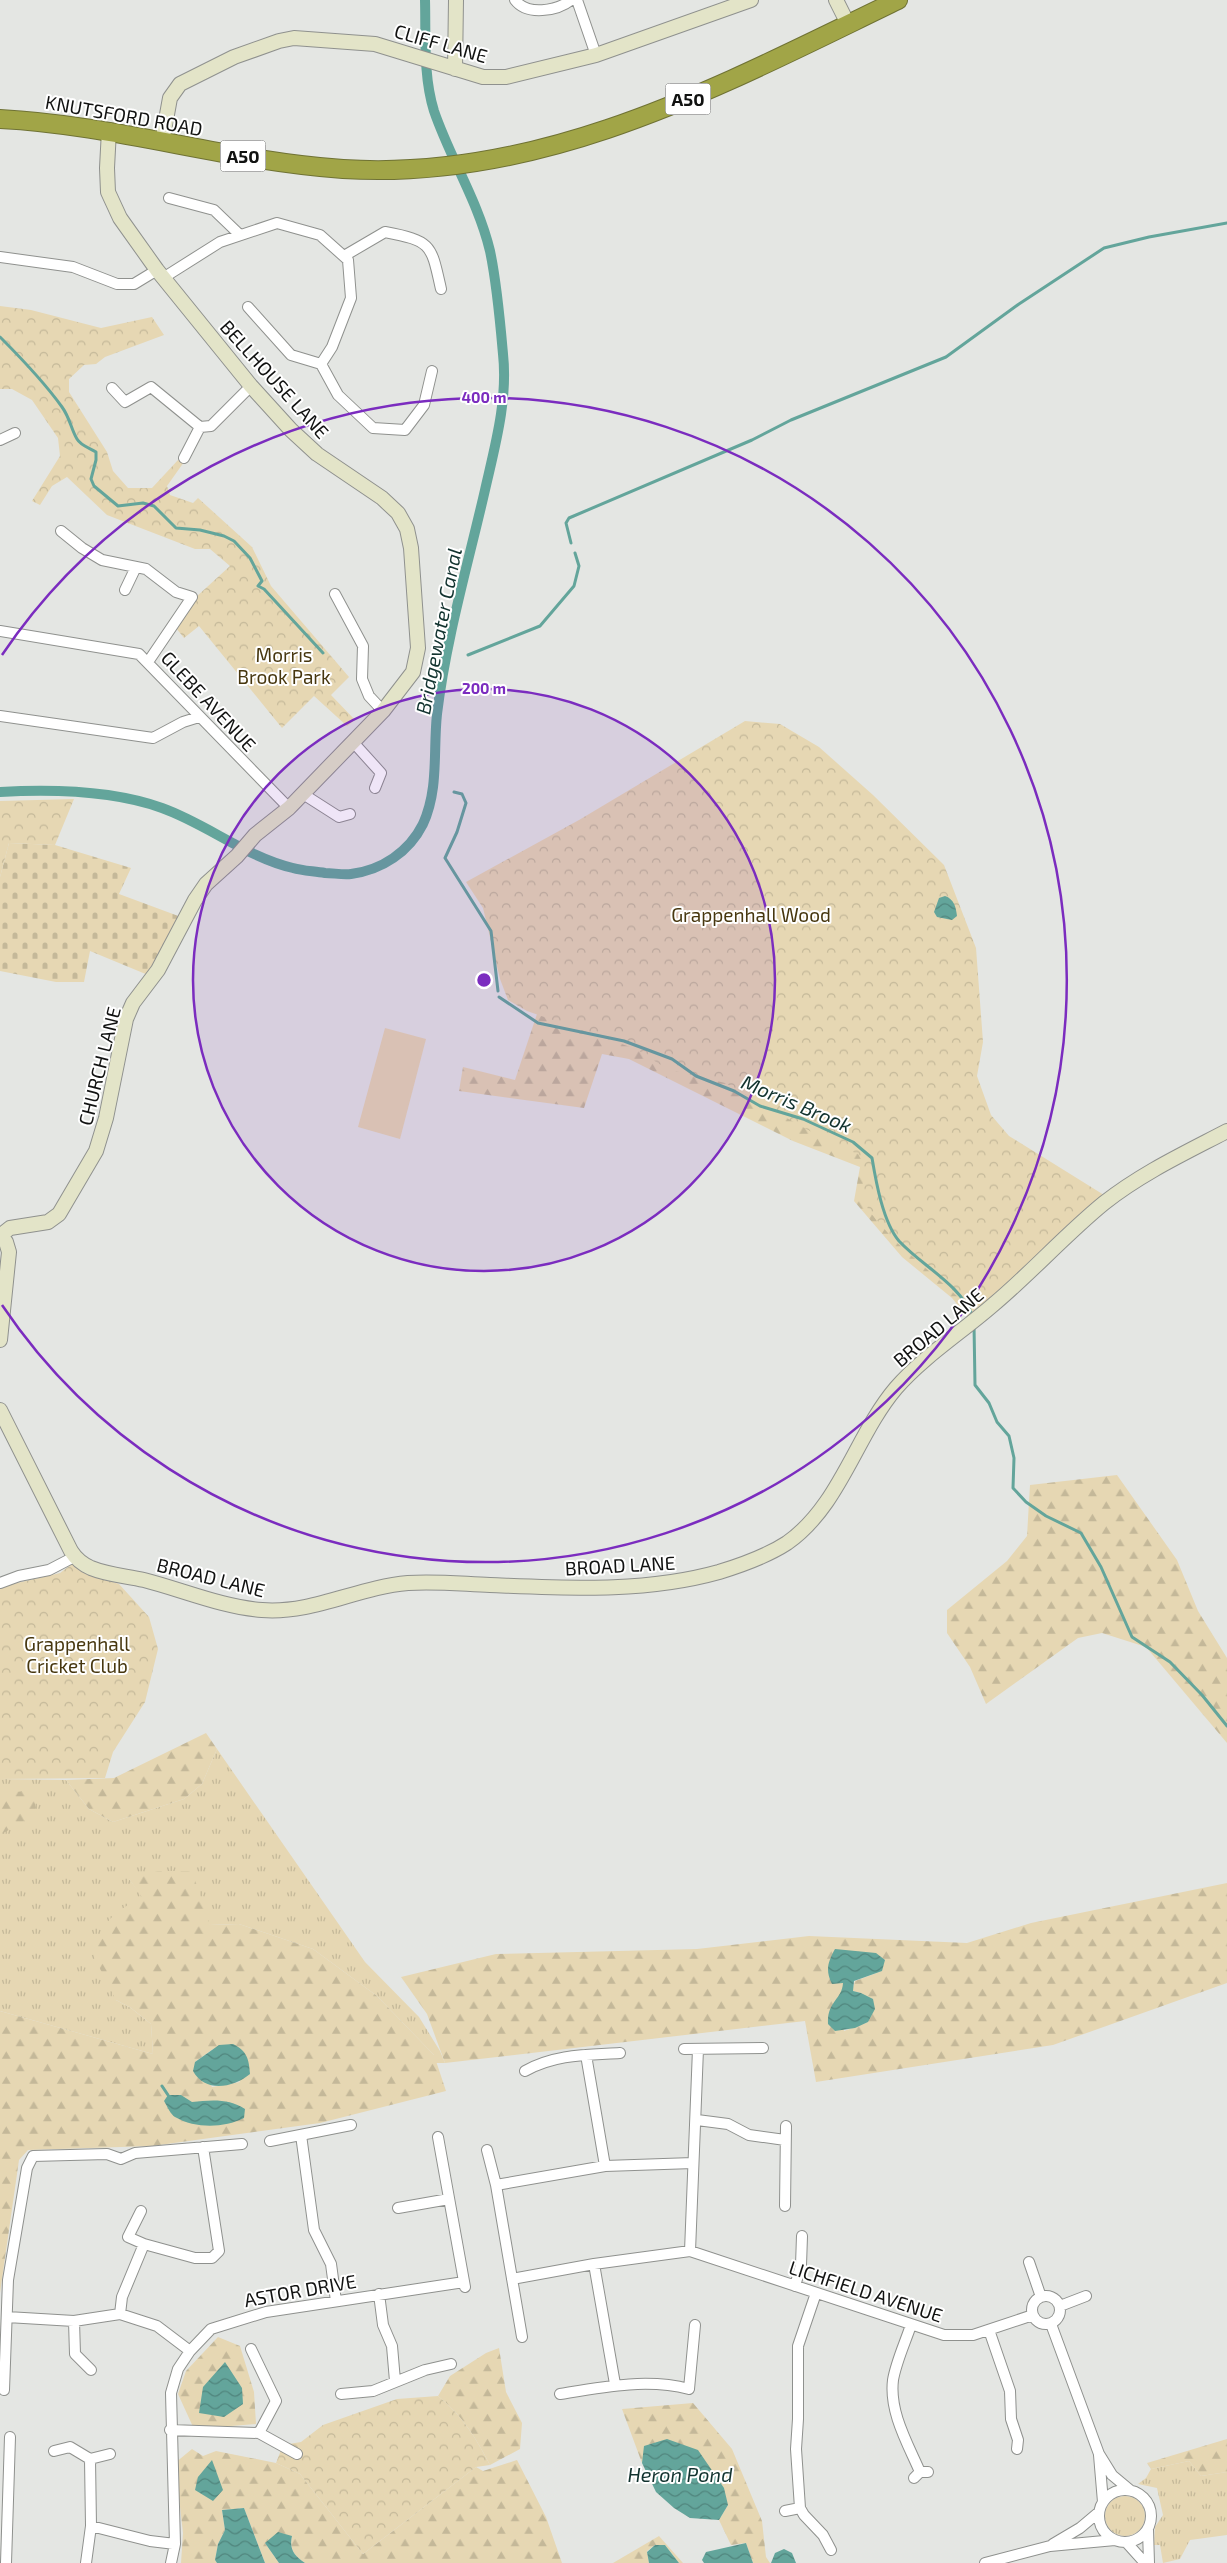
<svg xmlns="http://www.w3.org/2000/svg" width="1227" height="2563" viewBox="0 0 1227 2563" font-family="'Exo 2',sans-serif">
	<defs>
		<pattern id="grass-tufts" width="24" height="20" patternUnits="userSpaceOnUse" patternTransform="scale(1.25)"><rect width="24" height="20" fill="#e6d7b3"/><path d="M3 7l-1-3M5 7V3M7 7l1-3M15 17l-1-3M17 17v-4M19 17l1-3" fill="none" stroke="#c4b899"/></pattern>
		<pattern id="forest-firs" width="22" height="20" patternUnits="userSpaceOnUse" patternTransform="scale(1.25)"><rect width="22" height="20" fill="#e6d7b3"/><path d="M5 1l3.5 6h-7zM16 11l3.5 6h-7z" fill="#c4b899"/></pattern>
		<pattern id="cemetery-stones" width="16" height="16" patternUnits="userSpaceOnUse" patternTransform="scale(1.25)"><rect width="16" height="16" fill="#e6d7b3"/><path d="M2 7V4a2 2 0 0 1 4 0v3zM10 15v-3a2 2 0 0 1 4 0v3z" fill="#c4b899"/></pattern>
		<pattern id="park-crowns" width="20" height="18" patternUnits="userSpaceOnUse" patternTransform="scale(1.25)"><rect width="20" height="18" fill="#e6d7b3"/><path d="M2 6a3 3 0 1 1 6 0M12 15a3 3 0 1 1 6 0" fill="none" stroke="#c4b899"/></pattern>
		<pattern id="water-waves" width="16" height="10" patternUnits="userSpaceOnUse" patternTransform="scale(1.25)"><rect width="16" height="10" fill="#63a59b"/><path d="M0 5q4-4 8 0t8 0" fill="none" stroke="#50857d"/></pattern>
	</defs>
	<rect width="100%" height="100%" fill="#e4e6e3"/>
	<path fill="url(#grass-tufts)" d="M217 1749 365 1962 419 2017 440 2051 445 2063H434V2055L377 1996 313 1949 239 1924 210 1925 129 1879 143 1897 116 2000 131 2008 151 2024 153 2054 0 2011V1779L66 1780 89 1809 113 1822 184 1799 202 1784Z
		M1189 2461 1201 2476 1227 2472V2535L1190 2540 1180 2559 1163 2563 1160 2545H1154L1155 2527 1163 2515 1157 2488 1138 2484 1146 2478 1151 2469Z
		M1105 2516a20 20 0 1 1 40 0a20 20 0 1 1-40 0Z"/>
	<path fill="url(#forest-firs)" fill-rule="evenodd" d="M637 1010 1035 1261 969 1319 952 1298 902 1257 854 1201 860 1167 793 1141 629 1059 602 1054 584 1108 459 1091 463 1067 515 1080 537 1014Z
		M1117 1475 1177 1560 1198 1611 1227 1658V1743L1146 1647 1102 1633 1078 1638 986 1704 970 1667 947 1633V1610L1007 1561 1027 1536 1030 1485Z
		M206 1733 217 1749 202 1784 184 1799 113 1822 89 1809 66 1780 114 1778Z
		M0 1791 32 1792 36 1808 31 1817 0 1835Z
		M158 1871H192L210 1925 239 1924 313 1949 377 1996 434 2055 446 2091 320 2123 152 2146 28 2150 19 2160 0 2293V2011L153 2054 151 2024 131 2008 116 2000 94 1957C103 1920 110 1915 142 1897L129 1879ZM213 2049 240 2082 212 2087 195 2062Z
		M1227 1883V1983L1053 2045 816 2082 805 2021 445 2063 427 2014 401 1977 496 1954 697 1949 809 1936 967 1943 1031 1923ZM882 1971 855 1981 852 1991 861 1993 868 2022 844 2031 838 1997 843 1992V1983Z
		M218 2337 240 2346 254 2392 256 2424 194 2429 178 2394 186 2371Z
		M499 2348 506 2392 522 2423 520 2449 490 2465C476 2438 462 2415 438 2396L450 2376 486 2353Z
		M693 2403 732 2449 762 2521 766 2557 770 2563H753L746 2543 731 2545 719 2520 728 2505 645 2446 642 2463 622 2409Z
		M1227 2439V2472L1201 2476 1189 2461 1151 2469 1147 2463Z
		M192 2449 203 2456 216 2451 276 2463 300 2474 363 2554 476 2467 483 2471 517 2460 546 2517 562 2563H305C294 2556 289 2549 292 2536L265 2543 279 2563H265L244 2508 222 2510 225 2530 218 2544 215 2560 217 2563H181L183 2533 175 2463Z
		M659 2536 683 2563H679L665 2545H655L647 2551 649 2563H613Z"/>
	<path fill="url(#cemetery-stones)" d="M9 843 55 845 131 868 119 894 181 917 148 975 90 951 84 982H56L0 971V877Z"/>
	<path fill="url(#park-crowns)" d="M0 306 31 310 101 328 152 317 164 335 105 357 96 364 84 365 69 379V392L107 452 113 471 128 488H152L178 460 184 462 167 486 170 495 193 503 198 498 252 547 271 586 349 677 331 695 355 720 347 726 314 696 282 728 199 626 184 638 176 628 195 598 230 566 210 549H195L107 515 67 477 52 486 40 505 32 501 60 456 58 438 32 400 12 389H0Z
		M745 721 780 724 819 747 873 795 944 865 976 948 983 1042 977 1076 991 1115 1009 1136 1104 1195 976 1313 894 1240 868 1210 863 1186V1163L858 1154 831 1143 725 1083 667 1069 636 1049 527 1011 508 1000 500 979 483 908 466 882 579 820Z
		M74 799 55 845 9 843 0 877V801Z
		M72 1564 89 1574 119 1584 149 1617 158 1649 145 1702 113 1752 105 1778 0 1779V1587L60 1573Z
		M438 2396C462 2415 476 2438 490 2465L476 2467 363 2554 300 2474 276 2463 283 2445 301 2442 323 2425 397 2399Z"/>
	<path fill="#e6d7b3" d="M385 1028 426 1039 400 1139 358 1127Z"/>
	<path fill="url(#water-waves)" d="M945 896C954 899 956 907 957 916L952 920 937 917 934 912 939 898Z
		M835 1949 876 1953 885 1960 882 1971 854 1981 853 1991 861 1993 873 1999 875 2009 868 2022 855 2028 835 2031 828 2024C827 2001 842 2000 843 1983L832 1984C825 1970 828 1962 835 1949Z
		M233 2044C247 2051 249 2059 250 2074 233 2088 205 2093 193 2071L195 2062 219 2045Z
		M168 2095H181L192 2102C210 2100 229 2098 245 2109L244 2118C224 2128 196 2129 175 2117 171 2115 167 2106 164 2101Z
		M225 2362 242 2388 243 2404 224 2417 199 2413 203 2387Z
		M667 2439 698 2450 724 2488 728 2505 719 2520 690 2518 674 2508 656 2492 642 2463 644 2446Z
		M212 2460 223 2490 213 2501 195 2490 198 2477Z
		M244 2508 265 2563H217L215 2560 218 2544 225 2530 222 2510Z
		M278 2532 292 2536C289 2549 294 2556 305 2563H279L265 2543Z
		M746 2543 753 2563H704L702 2560 706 2552Z
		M655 2545H665L679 2563H649L647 2552Z
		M784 2549 792 2553 796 2563H771L775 2553Z"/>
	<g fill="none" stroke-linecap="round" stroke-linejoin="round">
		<path stroke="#63a59b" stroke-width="3" d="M0 337C22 359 44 382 62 407 70 418 71 429 77 439 81 446 90 448 96 452V460L91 479 94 486 118 506 143 503 154 506 176 528 200 530 224 536 234 541 250 558 262 581 258 586 264 589 323 653
			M571 543 566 523 569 518 752 440 791 420 946 357 1019 304 1104 248 1149 237 1227 223
			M468 655 540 626 574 586 579 566 575 553
			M454 792 462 794 466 803 457 832 445 858 491 931 498 991
			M499 997 538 1023 624 1041 672 1059 696 1076 734 1091 760 1106 803 1119 853 1142 872 1158C876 1182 883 1222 899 1241 922 1266 960 1284 973 1317
			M974 1325 975 1385 989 1403 997 1422 1009 1436 1014 1458 1013 1488 1026 1502 1046 1516 1081 1533 1101 1567 1132 1637 1170 1662 1202 1695 1227 1726
			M162 2086 168 2095"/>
		<path stroke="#63a59b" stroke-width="10" d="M0 792C53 789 112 790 162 808 207 824 246 857 293 868 303 871 314 871 325 873 333 873 343 875 351 874 382 870 409 852 423 824 439 789 433 751 437 714 446 639 468 564 485 490 495 446 508 400 503 354 500 320 497 284 490 251 478 201 450 158 434 111 423 76 426 36 425 0"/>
		<defs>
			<path id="street" d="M515 0C527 16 557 11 571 0
				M577 0 596 55
				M169 198 214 210 240 235
				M344 256 385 232C432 241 431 244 441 289
				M0 257 73 267 117 284H134L157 270
				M163 278 220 242 277 223 320 235 348 260 351 298 332 347 321 364 338 395 373 428 405 430 424 405 432 371
				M248 307 291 355 321 364
				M112 388 125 402 151 387 200 427 211 426 251 386
				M0 440 15 433
				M184 458 200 427
				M61 531 82 548 102 560 146 569 176 592 192 597 148 662
				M125 590 136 567
				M335 594 363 646 362 679 369 696 383 711
				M0 631 139 654 289 808
				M0 716 153 738 183 722 199 717
				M353 742 381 773 375 788
				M303 794 339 817 350 814
				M0 1583 19 1576 49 1570 74 1557
				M684 2049 763 2048
				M586 2055 605 2166
				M525 2071C555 2054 587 2055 620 2053
				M697 2120 728 2124 749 2135 785 2140
				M301 2135 314 2230 331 2264 336 2301
				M438 2137 465 2287
				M270 2141 351 2125
				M487 2150 496 2185
				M785 2206 786 2126
				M398 2208 449 2199
				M141 2211 128 2237 144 2244
				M690 2251 698 2049
				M1029 2262 1041 2297
				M594 2264 615 2384
				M512 2279 594 2264 690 2251 944 2335H973L1033 2315
				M795 2286 801 2265 802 2236
				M379 2294 383 2325 392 2346 395 2381
				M1032 2310a14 14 0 1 1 28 0a14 14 0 1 1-28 0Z
				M1060 2306 1086 2296
				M120 2314 122 2297 144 2244 195 2258H212L219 2251 203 2147
				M7 2317 74 2321 120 2314 157 2326 190 2351
				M74 2321 75 2354 91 2370
				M1051 2324 1099 2454 1112 2475 1130 2490
				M911 2325C905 2343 896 2362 893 2380 889 2412 908 2444 920 2472
				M989 2330 1010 2391 1011 2419 1018 2440 1017 2449
				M522 2337 496 2185 605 2166 693 2163
				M251 2349 276 2401 259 2433
				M4 2390 8 2280 27 2168 33 2156 107 2154 121 2159 135 2153 242 2144
				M341 2394 373 2391 425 2370 451 2364
				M560 2394C602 2387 647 2378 689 2389L695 2325
				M170 2430 259 2433 297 2454
				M54 2451 70 2447 90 2459 91 2526 86 2563
				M1099 2455 1103 2502
				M90 2459 110 2454
				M914 2478 920 2472H928
				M1099 2516a26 26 0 1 1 52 0a26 26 0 1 1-52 0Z
				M800 2508 796 2449 798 2419V2346L816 2293
				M785 2511 800 2508 804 2515 823 2535 831 2550
				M91 2526 150 2541 175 2544
				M1148 2530 1149 2563
				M1126 2542 1145 2563
				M1053 2544 1080 2528 1099 2512
				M6 2563 10 2437
				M171 2563 175 2544 171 2393 178 2369 190 2351 211 2329 266 2312 464 2282
				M985 2563 1050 2546 1115 2540"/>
			<path id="secondary" d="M836 0 848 24
				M455 69 456 0
				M162 142 170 98 180 84 234 57 279 41 294 38 375 44 483 77H506L596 55 751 0
				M0 1235 6 1242 9 1252 0 1340
				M1 1235 10 1228 48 1222 59 1214 96 1151 106 1118 126 1019 133 1003 158 970 195 900 206 884 237 856 255 835 289 808 383 711 413 672 418 648 411 548 407 529 398 513 382 498 317 454 291 430 251 386 157 270 120 218 108 192 107 168 109 130
				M0 1410 71 1551C76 1559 82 1564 91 1568 108 1575 127 1576 144 1580 183 1590 222 1607 262 1610 313 1614 358 1587 408 1583 435 1581 463 1584 490 1585 567 1588 644 1593 719 1572 742 1565 767 1556 787 1543 840 1506 856 1435 896 1388 924 1356 962 1332 994 1304 1032 1272 1066 1234 1104 1203 1142 1173 1185 1153 1227 1131"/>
			<path id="highway" d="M0 119C116 125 227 161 343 169 544 182 724 84 898 0"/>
		</defs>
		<use href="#street" stroke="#8f918e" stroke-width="12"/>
		<use href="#secondary" stroke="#8f918e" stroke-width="16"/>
		<use href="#highway" stroke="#6f7234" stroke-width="20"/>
		<use href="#street" stroke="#fff" stroke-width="10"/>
		<use href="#secondary" stroke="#e3e4c8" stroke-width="14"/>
		<use href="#highway" stroke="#a1a547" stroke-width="18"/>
	</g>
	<circle cx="484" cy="980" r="291" fill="#7b2cbf" fill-opacity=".12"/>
	<g fill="none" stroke="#7b2cbf" stroke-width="2.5">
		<circle cx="484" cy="980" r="291"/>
		<path d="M2 655A582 582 0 1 1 2 1305"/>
	</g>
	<g text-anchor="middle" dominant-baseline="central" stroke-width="4" stroke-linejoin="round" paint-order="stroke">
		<g fill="#fff" stroke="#585958" stroke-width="1">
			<rect x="665.5" y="83.5" width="45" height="31" rx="4"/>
			<rect x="220.5" y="140.5" width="45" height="31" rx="4"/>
		</g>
		<g font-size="18" font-weight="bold" fill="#111211">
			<text x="688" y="99">A50</text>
			<text x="243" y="156">A50</text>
		</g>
		<g font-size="19" fill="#111211" stroke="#fff">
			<text transform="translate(441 43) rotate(16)">CLIFF LANE</text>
			<text transform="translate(124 115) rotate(10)">KNUTSFORD ROAD</text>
			<text transform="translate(275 379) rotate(48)">BELLHOUSE LANE</text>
			<text transform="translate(209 701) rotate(47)">GLEBE AVENUE</text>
			<text transform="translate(99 1066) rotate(-76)">CHURCH LANE</text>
			<text transform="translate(938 1327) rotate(-40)">BROAD LANE</text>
			<text transform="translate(620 1565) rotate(-3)">BROAD LANE</text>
			<text transform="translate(211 1577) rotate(14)">BROAD LANE</text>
			<text transform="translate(300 2290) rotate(-10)">ASTOR DRIVE</text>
			<text transform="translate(866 2291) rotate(18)">LICHFIELD AVENUE</text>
		</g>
		<g font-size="19" fill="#47370f" stroke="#fff">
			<text x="284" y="654">Morris<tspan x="284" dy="22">Brook Park</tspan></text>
			<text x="751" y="914">Grappenhall Wood</text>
			<text x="77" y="1643">Grappenhall<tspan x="77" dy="22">Cricket Club</tspan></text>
		</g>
		<g font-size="20" font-style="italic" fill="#12332f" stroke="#fff">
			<text transform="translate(438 631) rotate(-79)">Bridgewater Canal</text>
			<text transform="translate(797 1103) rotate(23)">Morris Brook</text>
			<text x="680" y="2474">Heron Pond</text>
		</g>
	</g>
	<circle cx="484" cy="980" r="8" fill="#7b2cbf" stroke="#fff" stroke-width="2.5"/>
	<g font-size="15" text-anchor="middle" font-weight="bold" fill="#7b2cbf" stroke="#fff" stroke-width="4" stroke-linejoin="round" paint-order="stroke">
		<text x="484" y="403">400 m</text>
		<text x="484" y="694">200 m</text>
	</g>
</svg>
